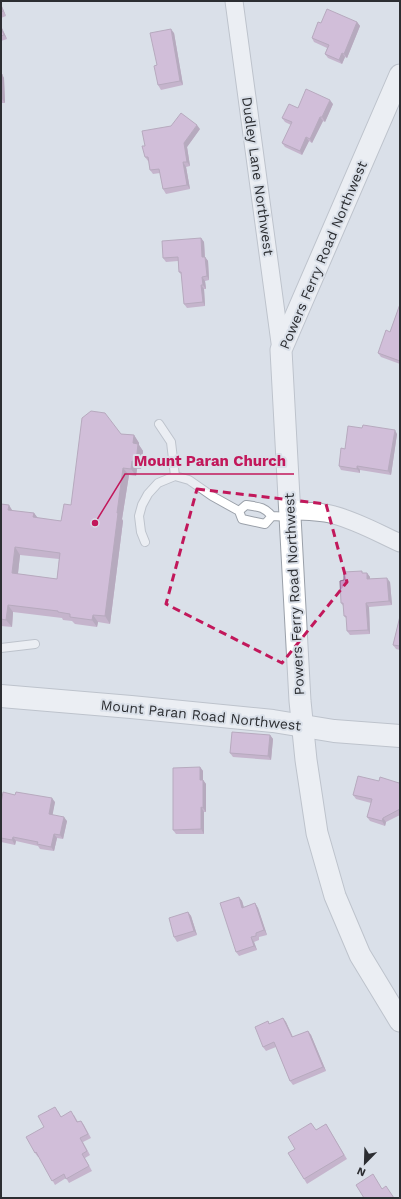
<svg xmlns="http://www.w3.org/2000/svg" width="401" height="1199" viewBox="0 0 401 1199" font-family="'Work Sans',sans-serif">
	<rect width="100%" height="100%" fill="#dae0e9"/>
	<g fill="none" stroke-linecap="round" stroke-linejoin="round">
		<defs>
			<path id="service" d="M159 424 171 442 175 476
				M239 511 246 505C258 507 263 506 272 516L290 517
				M145 542 141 532 139 516 142 505 148 494 158 483 175 476 189 480 212 496 239 511 242 519 265 524 272 516
				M1 648 35 644"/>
			<path id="minor" d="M234 1 281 350
				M290 511C305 511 320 511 334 515 357 521 378 533 400 543"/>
			<path id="tertiary" d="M400 75 281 350 300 701 306 760 317 833 335 896 360 955 400 1021"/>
			<path id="secondary" d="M1 696 131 707 273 721 334 731 400 736"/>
		</defs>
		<use href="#service" stroke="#9aa0a9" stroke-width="10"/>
		<use href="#minor" stroke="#9aa0a9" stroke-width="19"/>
		<use href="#tertiary" stroke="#9aa0a9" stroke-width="23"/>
		<use href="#secondary" stroke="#9aa0a9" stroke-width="24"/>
		<use href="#service" stroke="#fff" stroke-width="8"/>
		<use href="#minor" stroke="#fff" stroke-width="17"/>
		<use href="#tertiary" stroke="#fff" stroke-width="21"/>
		<use href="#secondary" stroke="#fff" stroke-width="22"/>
	</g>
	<path fill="#aa7fa9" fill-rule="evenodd" d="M1 4 6 16 1 18Z
		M357 22 360 26 347 58 345 57 342 64 328 58 325 54 327 48 314 42 312 38 321 23Z
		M1 26 7 39 1 41Z
		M174 33 183 85 161 90 158 85 157 65Z
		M1 74 4 78 5 103H1Z
		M333 104 325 122 323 121 312 143 309 141 302 155 285 147 282 143 291 125 285 122 282 118 298 108Z
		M200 129 187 147 190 166 186 167 190 189 166 194 163 189 160 173 153 174 150 170 149 161H148L145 157Z
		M201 238 204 242 205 257 208 261 209 280 205 281 206 289H204L205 306 187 308 184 304 182 275 179 272 178 261 166 262 163 258Z
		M400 304V364L381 357 378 353 390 332Z
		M121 434 134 435 139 443V445L143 451 141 469H137L136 476 129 475 122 519 123 521 110 624 98 622 97 627 75 624 72 621 63 620 62 618 13 612 12 627 1 626V504L13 511 34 513 38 518 61 521 71 505ZM20 555 59 559 57 579 18 574Z
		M397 434 391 475 360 470V473L341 470 339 466 345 449Z
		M364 573H367L370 577V579L390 582 392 605 369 607 370 634 350 635 347 631V619L344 616V607L341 603 344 580Z
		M400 616V650L396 649 393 645Z
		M270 735 273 739 271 760 233 757 230 753Z
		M200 767 203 771V780L206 784V812H204V834H176L173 830Z
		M379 781 399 783 400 781V815L386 822 385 826 370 821 367 817 371 803 356 799 353 795Z
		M15 795 55 802 52 815 67 821 63 839 57 838 54 851 40 849 38 846 16 841 15 845 1 842V803Z
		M239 897 242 901 244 907 255 903 258 908 267 935 259 937V940L254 942 257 950 239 956 236 952Z
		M188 912 191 916 197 935 177 942 174 937Z
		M283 1018 286 1022 293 1037 308 1031 311 1035 326 1071 293 1085 290 1081 276 1047 266 1051 263 1047 268 1021 270 1024Z
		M58 1111 61 1117 74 1115 78 1122 81 1121 84 1125 91 1138 83 1142 90 1155 85 1158 92 1171 69 1183 66 1178 55 1185 39 1156 38 1157 35 1153 44 1127Z
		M326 1124 347 1159 307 1184 304 1179 295 1149 316 1130Z"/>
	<path fill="#8b688a" d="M1 4 6 16 3 11 1 6Z
		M357 22 360 26 347 58 344 54Z
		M1 26 7 39 4 35 1 28Z
		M171 29 174 33 183 85 180 81Z
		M342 53 345 57 342 64 339 60Z
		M2 74 4 78 5 103 2 99Z
		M330 100 333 104 325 122 322 117Z
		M320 117 323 121 312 143 310 139Z
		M197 125 200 129 187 147 190 166 187 162 184 143Z
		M306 137 309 141 302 155 300 151Z
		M183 162 186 167 190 189 187 185Z
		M201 238 204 242 205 261 202 257Z
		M205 257 208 261 209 280 207 276Z
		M202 277 205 281 206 289 203 285Z
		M201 285 204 289 205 306 203 302Z
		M395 430 397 434 391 475 388 471Z
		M134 435 139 443V445L143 451 141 469 136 462 133 443Z
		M132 461 137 469 136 476 131 469Z
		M357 466 360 470V473L357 469Z
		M123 468 129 475 122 519 123 521 110 624 105 616 117 513Z
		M9 505 14 513 8 510Z
		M34 513 39 520 33 517Z
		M15 547 20 555 17 581 12 573Z
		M367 573 370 577V584L367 579Z
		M387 578 390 582 392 605 389 601Z
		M366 603 369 607 370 634 368 630Z
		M8 605 13 612 12 627 6 620Z
		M93 615 98 622 97 627 92 620Z
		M270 735 273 739 271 760 268 756Z
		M200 767 203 771V780L206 784V812L203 808 200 780Z
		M52 798 55 802 52 818 49 814Z
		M201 807 204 812V834L201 829Z
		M64 817 67 821 63 839 60 835Z
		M383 818 386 822 385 826 382 821Z
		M54 834 57 838 54 851 51 847Z
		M13 837 16 841 15 845 12 840Z
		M239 897 242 901 245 912 242 908Z
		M255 903 258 908 267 935 264 930Z
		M188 912 191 916 197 935 194 931Z
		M251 937 254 942 257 950 254 946Z
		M283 1018 286 1022 295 1042 292 1037Z
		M308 1031 311 1035 326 1071 323 1067Z"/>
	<path fill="#c694c5" stroke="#8b688a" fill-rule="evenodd" d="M1 6 3 11 1 13Z
		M327 9 357 22 344 54 342 53 339 60 325 54 329 45 312 38 318 22 321 23Z
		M1 28 4 35 1 36Z
		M171 29 180 81 158 85 154 66 157 65 150 33Z
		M1 74H2V99H1Z
		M306 89 330 100 322 117H320L310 139 306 137 300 151 282 143 292 122 282 118 289 104 298 108Z
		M181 113 197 125 184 143 187 162H183L187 185 163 189 159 169 150 170 148 157H145L142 146H145L142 131 171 126Z
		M201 238 202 257H205L207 276 202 277 203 285H201L203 302 184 304 181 272H179L178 257 163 258 162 241Z
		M400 304V361L378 353 386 330 390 332Z
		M91 411 105 413 121 434 134 435 133 443 138 444 136 462 132 461 131 469 123 468 117 513H118L105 616 93 615 92 620 70 617V614L58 612V611L8 605 6 620 1 619V504L9 505 8 510 34 513 33 517 61 521 64 504 71 505 82 418ZM15 547 60 553 57 579 12 573Z
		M363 425 395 430 388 471 357 466V469L339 466 341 448 345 449 348 426 362 428Z
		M362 571V573H367V579L387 578 389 601 366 603 368 630 347 631 346 616H344L343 603H341L340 581 344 580V572Z
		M400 616V646L393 645Z
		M232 732 270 735 268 756 230 753Z
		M200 767V780H203V808L201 807V829L173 830V768Z
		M358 776 379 781 380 777 399 783 400 781V809L383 818 382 821 367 817 372 799 353 795Z
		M3 792 15 795 16 792 52 798 49 814 64 817 60 835 54 834 51 847 37 844 38 842 13 837 12 840 1 838V803Z
		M239 897 242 908 255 903 264 930 256 933V936L251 937 254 946 236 952 220 903Z
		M188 912 194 931 174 937 169 918Z
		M283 1018 292 1037 308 1031 323 1067 290 1081 274 1042 263 1047 255 1027 268 1021 269 1024Z
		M55 1107 61 1117 71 1111 77 1122 81 1121 88 1134 80 1138 87 1151 82 1154 89 1166 66 1179 64 1174 52 1181 36 1152 35 1153 26 1137 44 1127 38 1116Z
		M311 1123 316 1130 326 1124 344 1155 304 1179 288 1153 295 1149 288 1137Z
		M373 1174 382 1189 386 1186 394 1198H364L356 1185Z"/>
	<path d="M0 0H401V1199H0ZM197 489 326 504 347 582 282 663 166 604Z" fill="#dae0e9" fill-opacity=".55" fill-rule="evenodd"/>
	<path fill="none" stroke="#c2185b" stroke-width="3" stroke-dasharray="8 5" stroke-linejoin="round" d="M197 489 326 504 347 582 282 663 166 604Z"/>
	<g text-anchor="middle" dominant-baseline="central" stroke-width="4" stroke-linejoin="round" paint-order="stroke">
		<g font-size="14" fill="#2c2e32" stroke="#dae0e9">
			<text transform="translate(258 176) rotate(82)">Dudley Lane Northwest</text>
			<text transform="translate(323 255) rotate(-67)">Powers Ferry Road Northwest</text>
			<text transform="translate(294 594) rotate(-93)">Powers Ferry Road Northwest</text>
			<text transform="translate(201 715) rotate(6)">Mount Paran Road Northwest</text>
		</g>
	</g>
	<path fill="none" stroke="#c2185b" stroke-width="1.5" d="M95 523L125 474H294"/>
	<circle fill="#c2185b" stroke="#dae0e9" stroke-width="1.5" cx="95" cy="523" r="4"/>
	<g font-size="15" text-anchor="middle" font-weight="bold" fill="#c2185b" stroke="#dae0e9" stroke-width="4" stroke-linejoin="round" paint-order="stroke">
		<text x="210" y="466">Mount Paran Church</text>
	</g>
	<rect width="401" height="1199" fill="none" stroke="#2c2e32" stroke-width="4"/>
	<g transform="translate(365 1163) rotate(203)" stroke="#dae0e9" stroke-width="3" paint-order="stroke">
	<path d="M0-3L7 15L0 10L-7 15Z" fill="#2c2e32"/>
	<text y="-6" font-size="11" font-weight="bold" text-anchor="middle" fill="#2c2e32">N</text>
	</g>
</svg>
